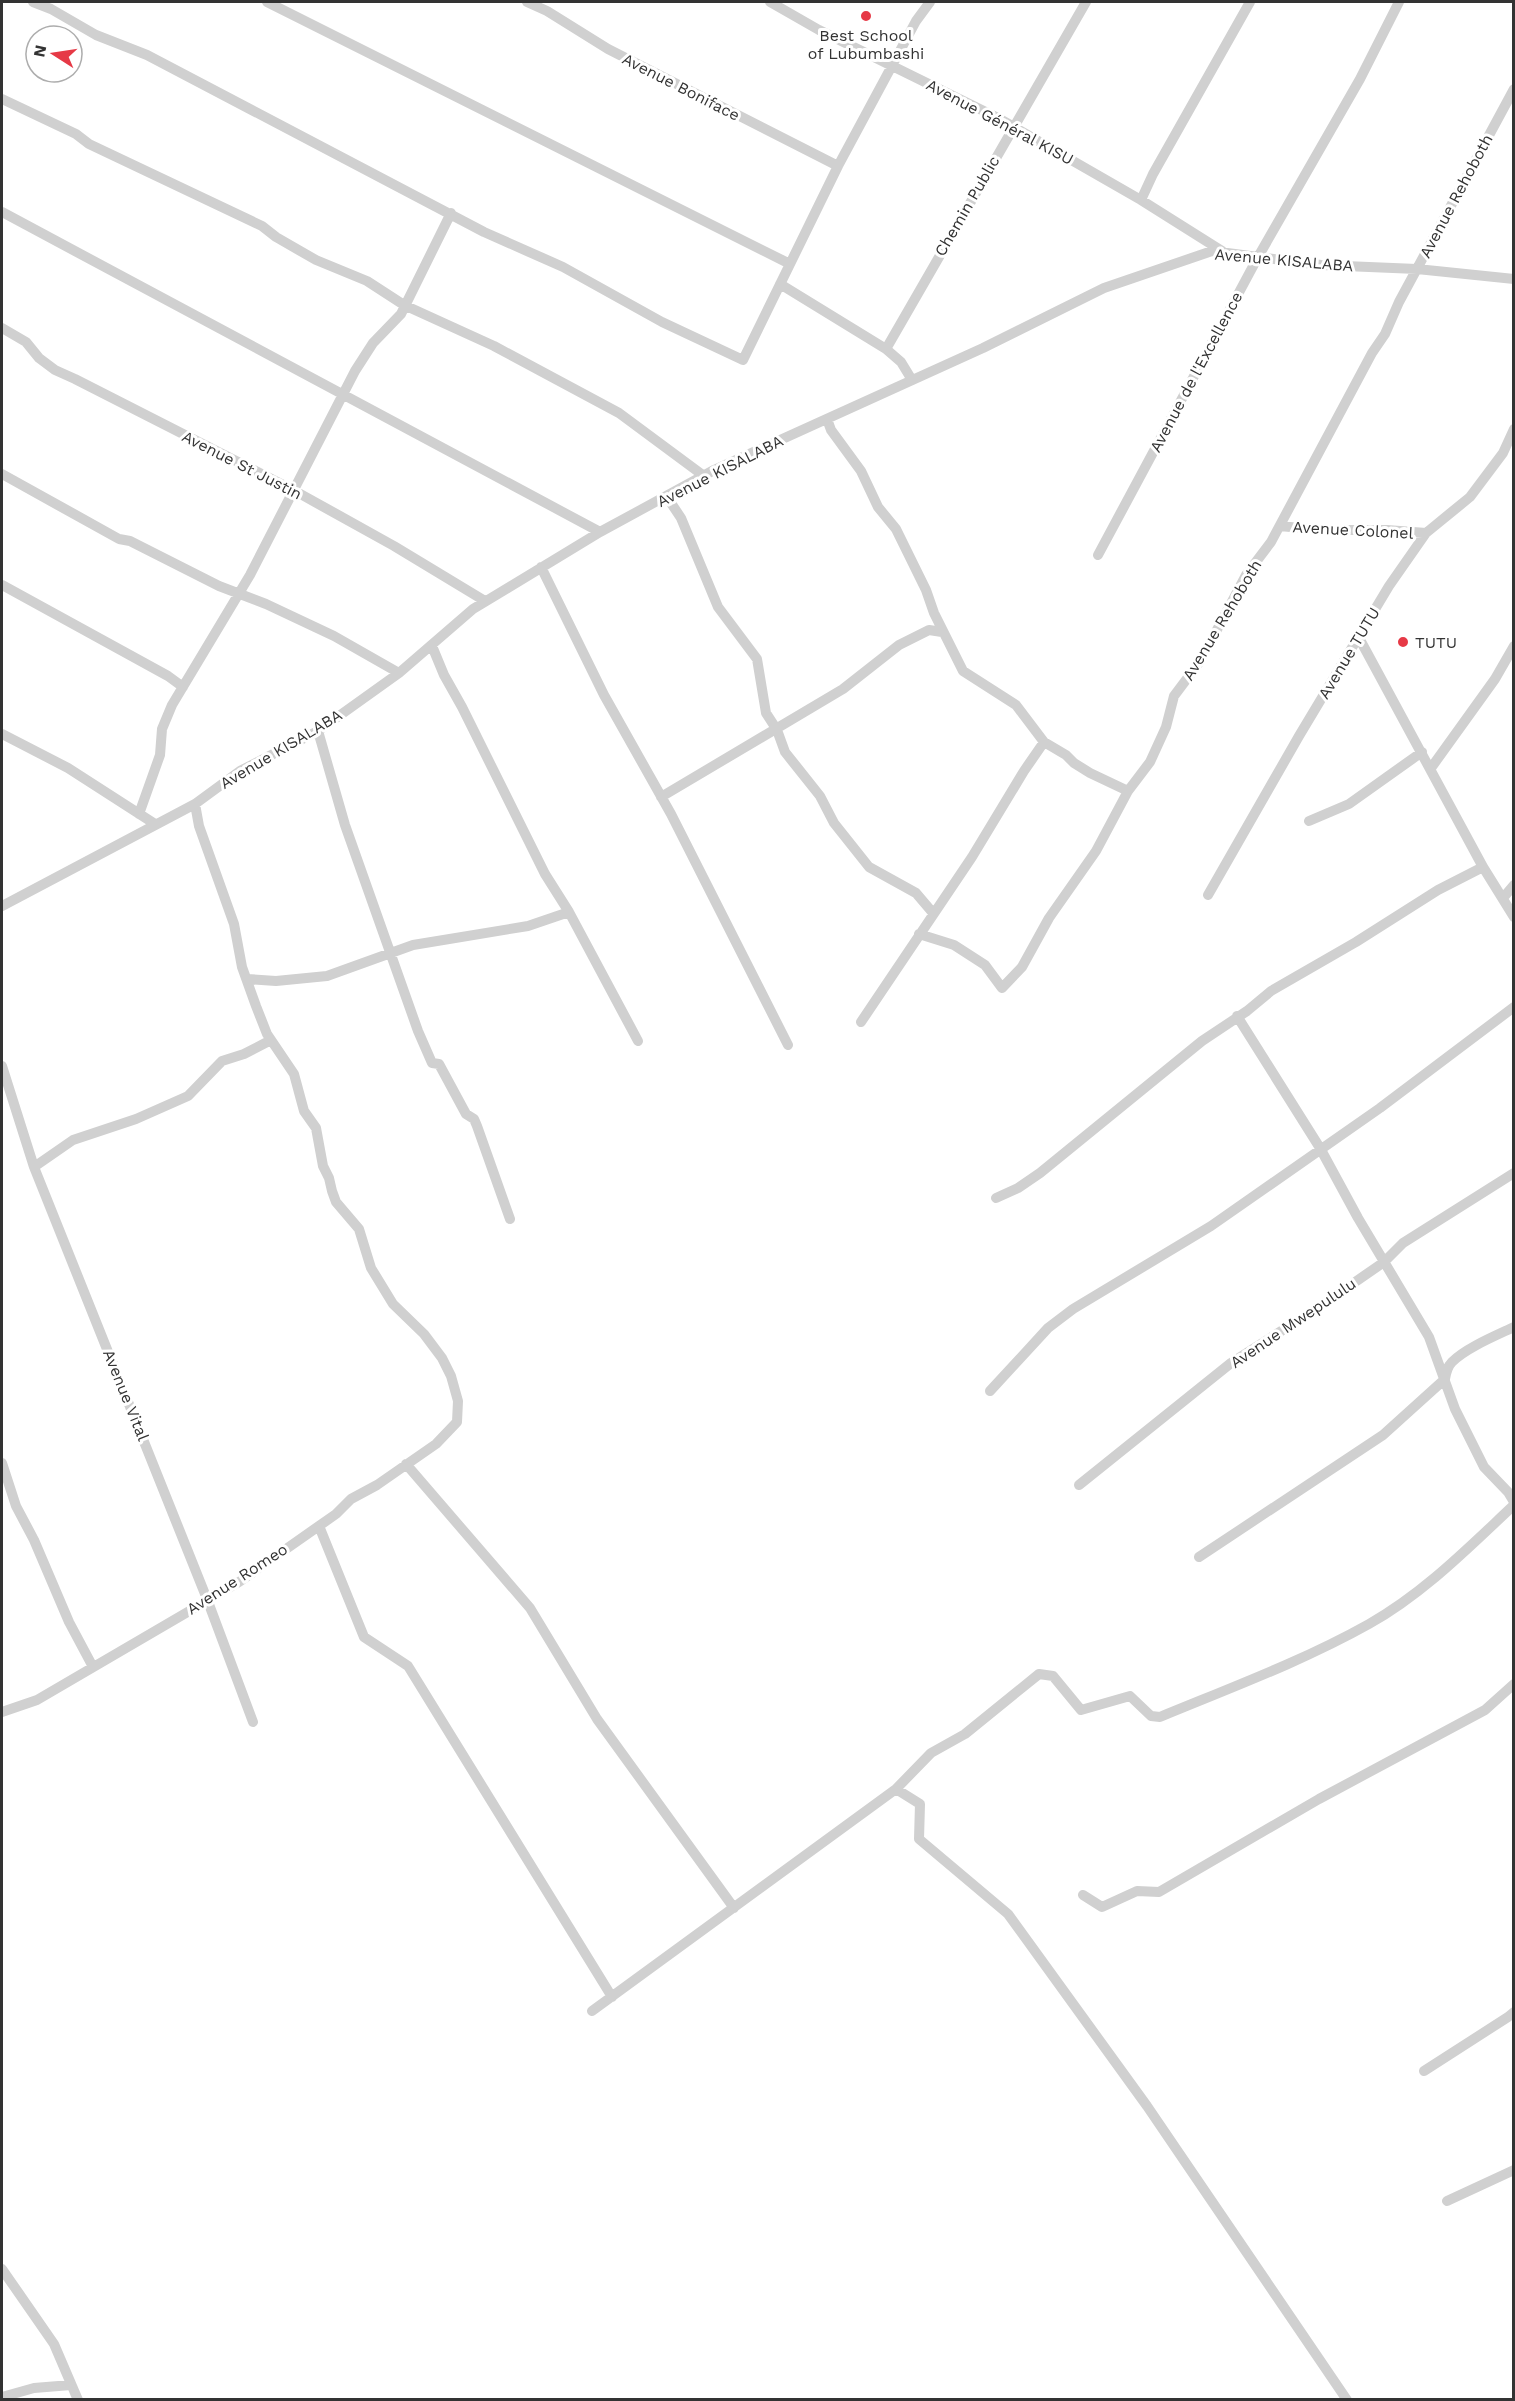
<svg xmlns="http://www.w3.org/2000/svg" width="1515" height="2401" viewBox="0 0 1515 2401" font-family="'Work Sans',sans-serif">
	<rect width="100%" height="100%" fill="#fff"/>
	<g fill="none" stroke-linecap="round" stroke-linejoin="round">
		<path stroke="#d0d0d0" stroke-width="10" d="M33 2 51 9 96 35 147 55 484 232 563 267 662 322 743 360 838 166 916 21 930 2
			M267 2 790 264
			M527 2 547 11 608 49 838 166
			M770 2 819 30 1000 119 1141 200 1222 251
			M2 99 76 134 89 144 262 226 276 237 316 260 367 281 404 305 494 346 619 413 704 476
			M1141 200 1153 174 1250 2
			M2 212 600 532
			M780 284 886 349 901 362 912 380
			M2 328 26 342 39 358 55 370 75 379 295 491 394 546 485 601
			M886 349 1086 2
			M827 419 831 430 861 471 878 507 896 529 926 590 934 613 963 671 1016 705 1044 742 1066 755 1074 763 1090 773 1128 791
			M2 474 119 539 130 541 219 586 266 604 334 636 399 673
			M667 497 681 518 718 607 757 659 766 713 777 730 785 752 820 796 834 823 869 867 916 893 933 913
			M1280 526 1321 530H1387L1426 533
			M1098 555 1258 257 1360 79 1399 2
			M541 567 604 695 671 814 788 1045
			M2 585 168 676 183 687
			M1358 636 1483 867 1514 917
			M432 646 444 675 462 707 545 874 569 912 638 1041
			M318 731 345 825 418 1031 432 1063 439 1064 466 1114 474 1119 477 1126 510 1219
			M2 734 68 768 155 824
			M1431 768 1495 679 1514 646
			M661 797 843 689 899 645 929 630 942 632
			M139 814 160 755 162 729 172 705 250 575 355 371 373 343 401 314 451 213
			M1309 821 1349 804 1422 752
			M1208 895 1299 736 1389 586 1426 533 1470 497 1503 453 1514 429
			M1503 898 1514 885
			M2 906 195 804 240 771 318 731 399 673 473 609 600 532 714 470 983 348 1104 288 1212 251 1321 265 1417 269 1514 279
			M919 934 954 945 985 965 1002 988 1022 967 1049 918 1096 851 1128 791 1150 762 1166 727 1174 696 1201 660 1246 575 1271 542 1372 353 1385 334 1399 302 1514 89
			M247 979 276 981 327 976 413 945 528 926 569 912
			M1237 1016 1320 1148 1358 1218 1429 1337 1455 1409 1484 1467 1508 1492 1514 1502
			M861 1022 972 857 1024 771 1044 742
			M2 1066 34 1167 207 1599 253 1722
			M34 1167 73 1140 136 1119 188 1096 222 1061 244 1054 271 1040
			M996 1198 1018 1188 1040 1173 1202 1041 1247 1011 1271 991 1356 942 1438 890 1483 867
			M990 1391 1048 1328 1073 1309 1211 1226 1380 1108 1514 1007
			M2 1463 16 1506 34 1540 69 1622 93 1667
			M406 1464 530 1608 597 1719 734 1908
			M1079 1485 1231 1363 1322 1305 1384 1262 1403 1243 1514 1173
			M319 1526 364 1637 408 1666 612 1997
			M1199 1557 1383 1435 1445 1379C1446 1373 1447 1367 1452 1362 1466 1348 1495 1336 1514 1327
			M2 1712 37 1700 239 1582 336 1514 351 1499 377 1485 436 1444 457 1422 458 1401 451 1376 442 1358 424 1334 393 1304 371 1268 359 1229 336 1202 332 1191 329 1178 323 1166 316 1128 304 1111 294 1074 267 1034 256 1006 242 967 234 924 199 826 195 804
			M896 1789 920 1804 919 1839 1008 1914 1147 2106 1347 2400
			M1083 1895 1102 1907 1137 1891 1159 1892 1319 1799 1485 1710 1514 1684
			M592 2011 896 1789 931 1753 965 1734 1039 1674 1053 1676 1081 1710 1130 1696 1151 1716 1160 1717C1230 1688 1303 1661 1369 1624 1424 1593 1468 1548 1514 1505
			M1424 2071 1508 2017 1514 2012
			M1447 2201 1514 2170
			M2 2269 54 2344 78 2400
			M2 2397 34 2388 71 2385"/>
	</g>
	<g fill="#e63946" stroke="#fff" stroke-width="2">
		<circle cx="866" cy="16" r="6"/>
		<circle cx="1403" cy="642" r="6"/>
	</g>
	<g text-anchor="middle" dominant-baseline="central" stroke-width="6" stroke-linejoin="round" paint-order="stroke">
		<g font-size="16" fill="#333" stroke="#fff">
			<text x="866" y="35">Best School<tspan x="866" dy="18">of Lubumbashi</tspan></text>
			<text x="1415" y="642" text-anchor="start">TUTU</text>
		</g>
		<g font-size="16" fill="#333" stroke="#fff">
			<text transform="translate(681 87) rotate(27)">Avenue Boniface</text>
			<text transform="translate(1000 122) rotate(28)">Avenue Général KISU</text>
			<text transform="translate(1456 196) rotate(-62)">Avenue Rehoboth</text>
			<text transform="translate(967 206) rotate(-60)">Chemin Public</text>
			<text transform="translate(1284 260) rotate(5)">Avenue KISALABA</text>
			<text transform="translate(1196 372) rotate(-62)">Avenue de l'Excellence</text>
			<text transform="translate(242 465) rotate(27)">Avenue St Justin</text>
			<text transform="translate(720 471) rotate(-27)">Avenue KISALABA</text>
			<text transform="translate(1353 530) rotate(3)">Avenue Colonel</text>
			<text transform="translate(1222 620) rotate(-59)">Avenue Rehoboth</text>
			<text transform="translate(1349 653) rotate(-59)">Avenue TUTU</text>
			<text transform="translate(281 749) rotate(-31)">Avenue KISALABA</text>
			<text transform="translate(1293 1323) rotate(-34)">Avenue Mwepululu</text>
			<text transform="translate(126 1395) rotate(68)">Avenue Vital</text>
			<text transform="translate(237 1579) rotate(-33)">Avenue Romeo</text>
		</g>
	</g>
	<rect width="1515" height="2401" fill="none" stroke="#333333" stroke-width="6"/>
	<g transform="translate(54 54) rotate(282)"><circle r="28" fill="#ffffff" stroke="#adadad" stroke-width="1.5"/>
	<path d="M0-4.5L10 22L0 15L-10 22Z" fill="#e63946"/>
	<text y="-9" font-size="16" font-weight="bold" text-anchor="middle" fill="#333333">N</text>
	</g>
</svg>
